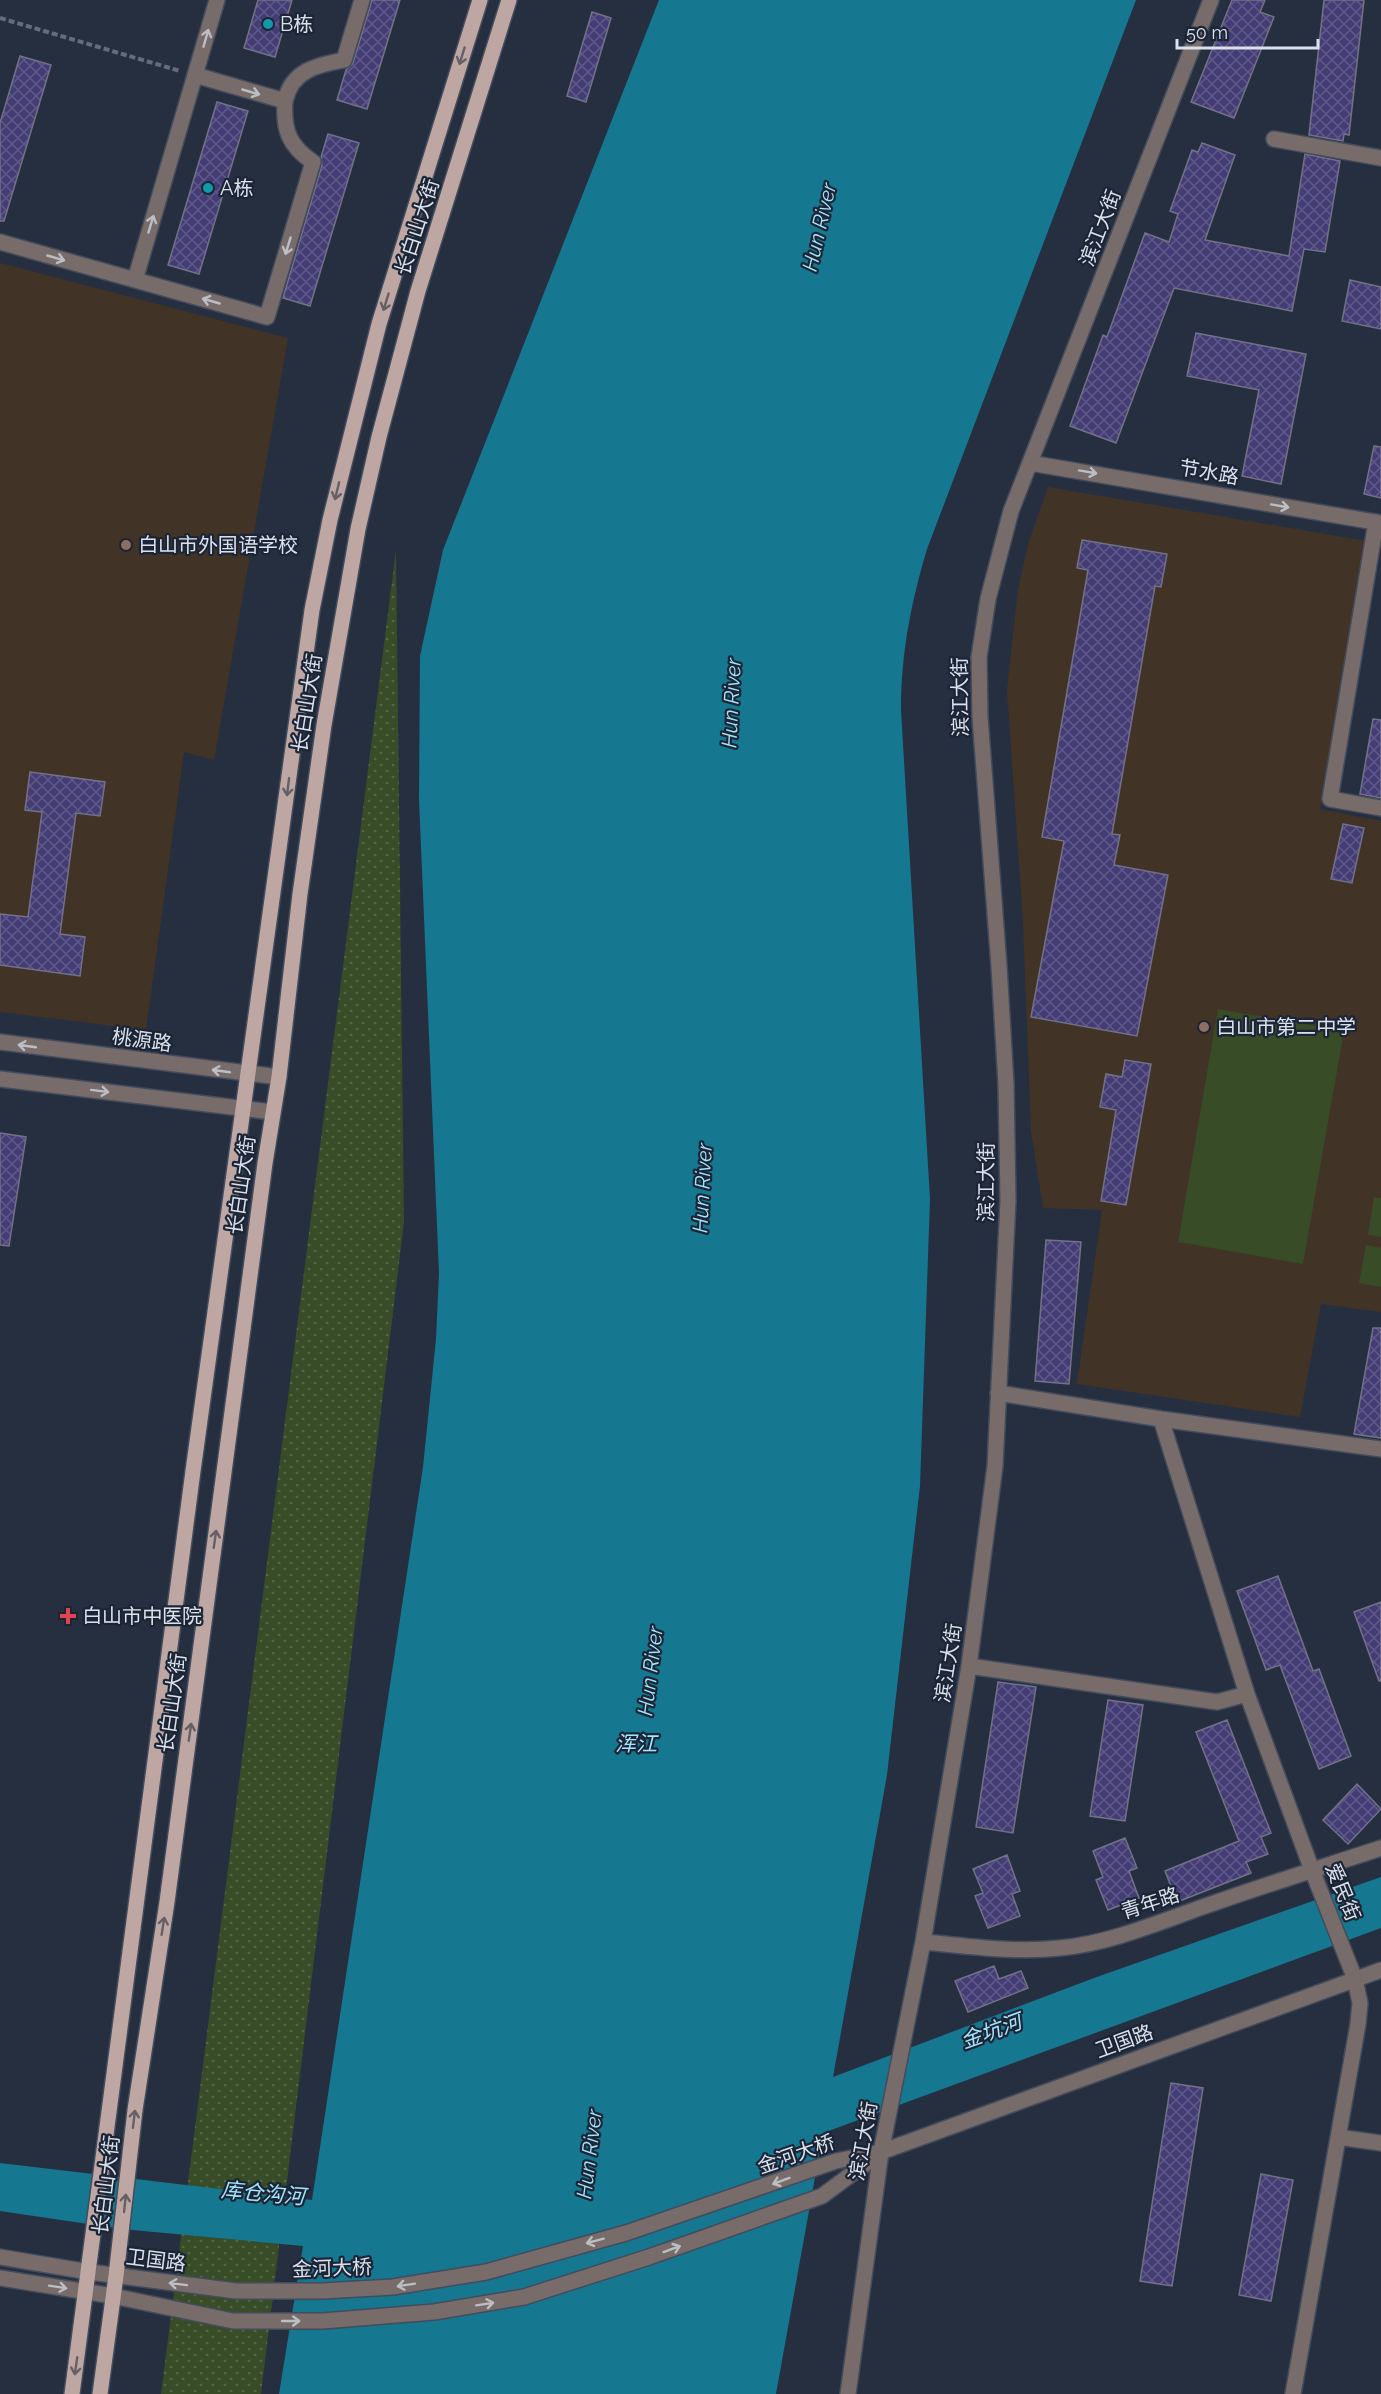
<svg xmlns="http://www.w3.org/2000/svg" width="1381" height="2394" viewBox="0 0 1381 2394" font-family="Raleway,'Noto Sans SC',sans-serif">
	<defs>
		<pattern id="park-dots" width="8" height="8" patternUnits="userSpaceOnUse" patternTransform="scale(1.5)"><rect width="8" height="8" fill="#374c27"/><path d="M2 2h.1M6 6h.1" fill="none" stroke="#536646" stroke-width="1.8" stroke-linecap="round"/></pattern>
		<pattern id="building-cross-hatch" width="8" height="8" patternUnits="userSpaceOnUse" patternTransform="scale(1.5)"><rect width="8" height="8" fill="#443d75"/><path d="M0 0l8 8M0 8l8-8" fill="none" stroke="#5e5989"/></pattern>
	</defs>
	<rect width="100%" height="100%" fill="#262f40"/>
	<path fill="#423327" d="M0 263 288 338 214 760 184 752 146 1030 0 1012Z
		M1048 487 1367 541 1320 809 1381 821V1312L1321 1304 1300 1417 1077 1384 1102 1210 1043 1208 1031 1131 1023 922 1007 690 1018 589 1029 541Z"/>
	<path fill="url(#park-dots)" d="M396 550 404 1222 261 2394H161Z"/>
	<path fill="#374c27" d="M1218 1009 1344 1031 1303 1264 1178 1242Z
		M1374 1197 1381 1198V1237L1368 1235Z
		M1366 1245 1381 1248V1287L1359 1283Z"/>
	<path fill="#167791" d="M659 0H1136L927 549C911 603 901 653 901 710L930 1199 920 1486 887 1775 833 2077 1094 1978 1381 1877V1928L823 2133 776 2394H279L303 2246 122 2229 0 2211V2163L312 2200 423 1467 436 1339 439 1273 419 799 420 656 443 550Z"/>
	<path fill="url(#building-cross-hatch)" stroke="#727187" stroke-width="1.5" d="M258 0H292L275 57 244 48Z
		M372 0H400L367 109 337 100 346 70 353 63Z
		M1232 0H1265L1260 12 1274 17 1234 118 1191 102Z
		M1324 0H1364L1349 135 1344 134 1343 141 1309 135Z
		M592 12 611 18 586 102 567 96Z
		M20 56 51 65 4 221H0V123Z
		M217 102 248 111 199 274 168 265Z
		M328 134 359 143 310 306 283 298 322 165 321 157Z
		M1202 143 1235 155 1205 240 1289 256 1305 154 1340 161 1325 252 1304 249 1292 311 1174 288 1116 443 1070 426 1103 335 1107 337 1145 233 1169 242 1178 214 1170 211 1192 150 1198 152Z
		M1350 280 1381 287V329L1342 321Z
		M1196 333 1306 354 1281 484 1242 476 1259 390 1187 376Z
		M1374 446 1381 447V498L1364 494Z
		M1082 540 1167 554 1161 587 1155 586 1112 834 1120 835 1114 865 1168 875 1137 1036 1031 1017 1064 841 1042 837 1088 570 1077 568Z
		M1373 719 1381 720V798L1360 794Z
		M30 772 105 782 100 816 76 813 60 934 85 937 80 976 0 965V914L28 917 42 812 25 810Z
		M1343 824 1364 828 1352 883 1331 879Z
		M1125 1060 1151 1064 1126 1205 1101 1201 1116 1110 1100 1107 1106 1074 1122 1077Z
		M0 1133 26 1137 9 1246 0 1245Z
		M1046 1240 1081 1242 1069 1384 1035 1381Z
		M1373 1328H1381V1438L1354 1434Z
		M1278 1576 1313 1671 1319 1669 1351 1756 1319 1769 1280 1665 1266 1670 1237 1591Z
		M1381 1602V1681H1379L1354 1612Z
		M998 1682 1036 1687 1013 1833 976 1827Z
		M1108 1700 1143 1705 1125 1821 1090 1816Z
		M1227 1720 1271 1833 1261 1837 1268 1854 1246 1862 1251 1873 1177 1902 1165 1871 1239 1841 1196 1732Z
		M1357 1784 1381 1809 1348 1844 1323 1820Z
		M1125 1838 1137 1868 1129 1871 1139 1898 1108 1910 1096 1880 1103 1877 1093 1851Z
		M1007 1855 1020 1891 1012 1894 1020 1916 988 1928 975 1896 983 1893 973 1869Z
		M994 1966 999 1979 1021 1971 1028 1988 968 2012 955 1981Z
		M1171 2083 1203 2088 1172 2286 1140 2281Z
		M1261 2174 1293 2180 1271 2301 1239 2295Z"/>
	<g fill="none" stroke-linecap="round" stroke-linejoin="round">
		<defs>
			<path id="minor" d="M285 101C292 70 317 65 344 60L362 0
				M1274 139 1381 158
				M0 242 267 317 313 162C289 146 283 130 285 101L195 75
				M135 280 217 0
				M1030 463 1381 523
				M1376 522 1330 799 1381 808
				M0 1042 279 1077
				M0 1079 272 1112
				M998 1393 1161 1419 1381 1449
				M1161 1419 1247 1694 1312 1870 1355 1979 1360 2003 1358 2024 1293 2394
				M969 1666 1217 1702 1247 1694
				M923 1942C969 1946 1014 1953 1060 1948 1114 1943 1166 1919 1217 1902 1271 1883 1326 1866 1381 1848
				M1338 2137 1381 2143
				M0 2257 89 2272 236 2291H323L393 2287 486 2272 626 2233 836 2161 881 2152 1381 1970
				M0 2278 113 2296 233 2321H323L434 2312 524 2297 649 2257 822 2196 876 2156
				M848 2394 881 2152 923 1942 969 1666 995 1466 1008 1201 1006 1084 999 966 980 717 979 657 988 599 1011 511 1211 0"/>
			<path id="major" d="M72 2394 193 1471 312 610 330 520 379 324 480 0
				M100 2394 116 2276 135 2110 167 1902 265 1163 279 1077 300 894 324 725 358 529 379 437 418 291 509 0"/>
		</defs>
		<use href="#minor" stroke="#434b5c" stroke-width="18"/>
		<use href="#major" stroke="#434b5c" stroke-width="18"/>
		<path stroke="#646d7b" stroke-width="4" stroke-dasharray="6 3" stroke-linecap="butt" d="M0 18 180 71"/>
		<use href="#minor" stroke="#776c69" stroke-width="15"/>
		<use href="#major" stroke="#bea7a2" stroke-width="15"/>
	</g>
	<defs><path id="oneway-shaft" d="M-6 0H5M1.5-3L5.5 0L1.5 3" fill="none" stroke-width="1.6" stroke-linecap="round" stroke-linejoin="round" transform="scale(1.5)"/></defs>
	<g stroke="#bcbec5">
		<use href="#oneway-shaft" transform="translate(206 38) rotate(-74)"/>
		<use href="#oneway-shaft" transform="translate(251 92) rotate(16)"/>
		<use href="#oneway-shaft" transform="translate(151 224) rotate(-73)"/>
		<use href="#oneway-shaft" transform="translate(288 246) rotate(107)"/>
		<use href="#oneway-shaft" transform="translate(56 258) rotate(16)"/>
		<use href="#oneway-shaft" transform="translate(211 301) rotate(-164)"/>
		<use href="#oneway-shaft" transform="translate(1088 472) rotate(10)"/>
		<use href="#oneway-shaft" transform="translate(1280 506) rotate(10)"/>
		<use href="#oneway-shaft" transform="translate(27 1046) rotate(-172)"/>
		<use href="#oneway-shaft" transform="translate(221 1071) rotate(-172)"/>
		<use href="#oneway-shaft" transform="translate(100 1091) rotate(7)"/>
		<use href="#oneway-shaft" transform="translate(781 2181) rotate(160)"/>
		<use href="#oneway-shaft" transform="translate(595 2241) rotate(165)"/>
		<use href="#oneway-shaft" transform="translate(672 2249) rotate(-20)"/>
		<use href="#oneway-shaft" transform="translate(178 2284) rotate(-173)"/>
		<use href="#oneway-shaft" transform="translate(406 2285) rotate(171)"/>
		<use href="#oneway-shaft" transform="translate(58 2287) rotate(9)"/>
		<use href="#oneway-shaft" transform="translate(485 2304) rotate(-9)"/>
		<use href="#oneway-shaft" transform="translate(291 2321)"/>
	</g>
	<g stroke="#656066">
		<use href="#oneway-shaft" transform="translate(462 56) rotate(107)"/>
		<use href="#oneway-shaft" transform="translate(386 302) rotate(107)"/>
		<use href="#oneway-shaft" transform="translate(337 491) rotate(104)"/>
		<use href="#oneway-shaft" transform="translate(288 787) rotate(97)"/>
		<use href="#oneway-shaft" transform="translate(215 1539) rotate(-82)"/>
		<use href="#oneway-shaft" transform="translate(190 1732) rotate(-82)"/>
		<use href="#oneway-shaft" transform="translate(163 1926) rotate(-81)"/>
		<use href="#oneway-shaft" transform="translate(134 2119) rotate(-83)"/>
		<use href="#oneway-shaft" transform="translate(125 2203) rotate(-84)"/>
		<use href="#oneway-shaft" transform="translate(76 2366) rotate(98)"/>
	</g>
	<g fill="#0f9aa8" stroke="#1c2535" stroke-width="2">
		<circle cx="268" cy="24" r="6"/>
		<circle cx="208" cy="188" r="6"/>
	</g>
	<g fill="#8d6e63" stroke="#1c2535" stroke-width="2">
		<circle cx="126" cy="545" r="6"/>
		<circle cx="1204" cy="1027" r="6"/>
	</g>
	<path fill="#e0444e" stroke="#1c2535" stroke-width="2" d="M65 1607h6v6h6v6h-6v6h-6v-6h-6v-6h6z"/>
	<g text-anchor="middle" dominant-baseline="central" stroke-width="4.5" stroke-linejoin="round" paint-order="stroke">
		<g font-size="20" fill="#dae1ec" stroke="#1c2535" text-anchor="start">
			<text x="280" y="24">B栋</text>
			<text x="220" y="188">A栋</text>
			<text x="138" y="545">白山市外国语学校</text>
			<text x="1216" y="1027">白山市第二中学</text>
			<text x="82" y="1616">白山市中医院</text>
		</g>
		<g font-size="20" fill="#dae1ec" stroke="#1c2535">
			<text transform="translate(417 227) rotate(-72)">长白山大街</text>
			<text transform="translate(1100 228) rotate(-69)">滨江大街</text>
			<text transform="translate(1209 472) rotate(10)">节水路</text>
			<text transform="translate(960 697) rotate(-91)">滨江大街</text>
			<text transform="translate(307 703) rotate(-81)">长白山大街</text>
			<text transform="translate(142 1040) rotate(8)">桃源路</text>
			<text transform="translate(986 1182) rotate(-90)">滨江大街</text>
			<text transform="translate(241 1185) rotate(-82)">长白山大街</text>
			<text transform="translate(948 1663) rotate(-81)">滨江大街</text>
			<text transform="translate(172 1703) rotate(-82)">长白山大街</text>
			<text transform="translate(1343 1892) rotate(68)">爱民街</text>
			<text transform="translate(1150 1903) rotate(-18)">青年路</text>
			<text transform="translate(1124 2041) rotate(-20)">卫国路</text>
			<text transform="translate(863 2141) rotate(-80)">滨江大街</text>
			<text transform="translate(796 2154) rotate(-19)">金河大桥</text>
			<text transform="translate(106 2185) rotate(-83)">长白山大街</text>
			<text transform="translate(156 2260) rotate(7)">卫国路</text>
			<text transform="translate(332 2268) rotate(-2)">金河大桥</text>
		</g>
		<g font-size="21" font-style="italic" fill="#a2e4fb" stroke="#1c2535">
			<text transform="translate(819 227) rotate(-77)">Hun River</text>
			<text transform="translate(731 703) rotate(-87)">Hun River</text>
			<text transform="translate(702 1188) rotate(-87)">Hun River</text>
			<text transform="translate(650 1671) rotate(-83)">Hun River</text>
			<text x="636" y="1743">浑江</text>
			<text transform="translate(991 2031) rotate(-20)">金坑河</text>
			<text transform="translate(589 2154) rotate(-83)">Hun River</text>
			<text transform="translate(263 2193) rotate(5)">库仓沟河</text>
		</g>
	</g>
	<path d="M1177 39v9h141v-9" fill="none" stroke="#dae1ec" stroke-width="3"/>
	<text x="1186" y="39" font-size="18" fill="#dae1ec" stroke="#1c2535" stroke-width="4.5" paint-order="stroke">50 m</text>
</svg>
